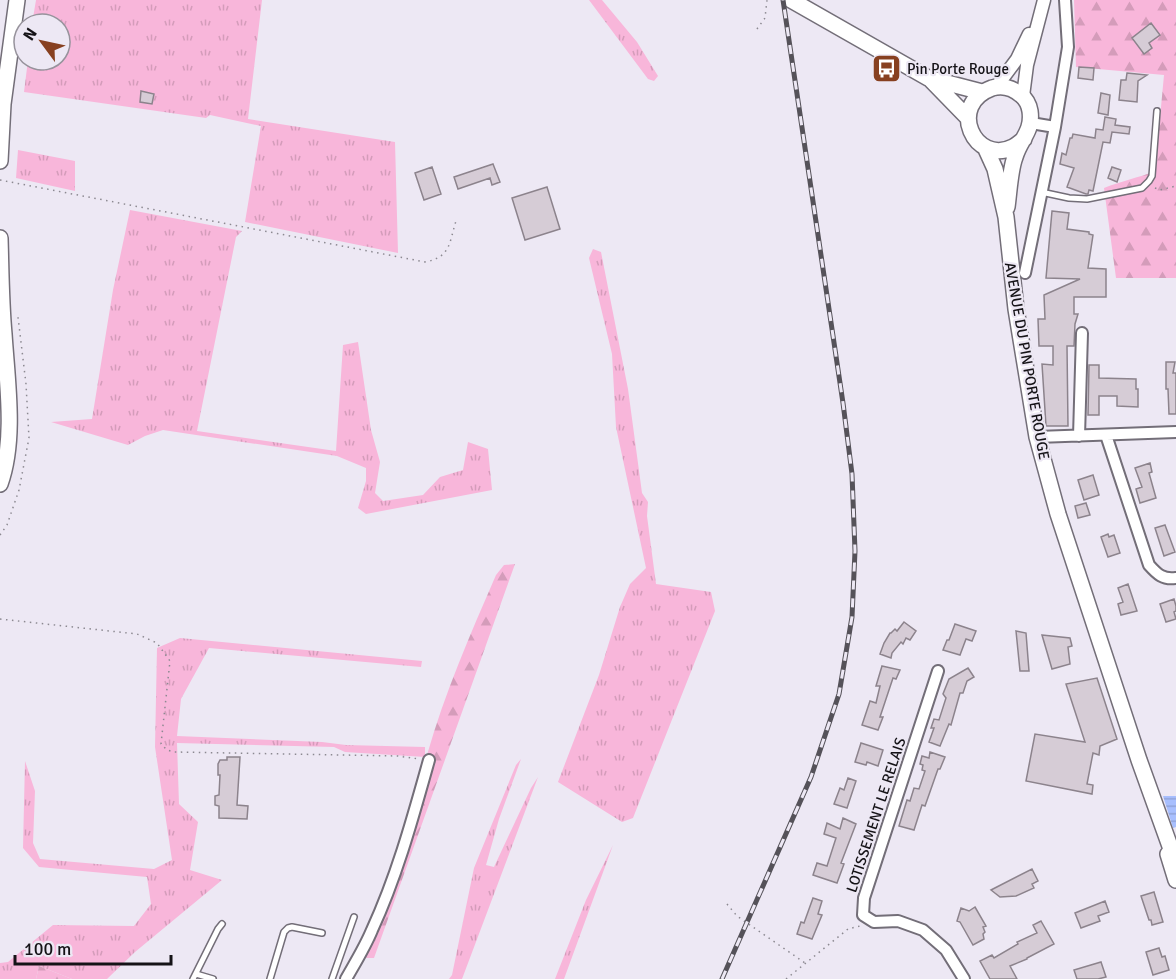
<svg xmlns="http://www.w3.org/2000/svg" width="1176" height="979" viewBox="0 0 1176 979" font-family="Signika,sans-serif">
	<defs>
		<pattern id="grass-tufts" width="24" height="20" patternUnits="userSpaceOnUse" patternTransform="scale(1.5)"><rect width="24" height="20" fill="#f8b6da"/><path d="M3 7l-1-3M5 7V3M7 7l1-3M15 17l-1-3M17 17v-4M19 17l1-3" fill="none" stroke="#d49cba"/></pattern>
		<pattern id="forest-firs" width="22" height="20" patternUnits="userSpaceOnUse" patternTransform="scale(1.5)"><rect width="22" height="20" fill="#f8b6da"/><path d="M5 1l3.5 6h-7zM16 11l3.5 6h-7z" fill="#d49cba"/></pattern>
		<pattern id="water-rules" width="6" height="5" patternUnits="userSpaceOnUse" patternTransform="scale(1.5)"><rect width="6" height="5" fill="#a8bffe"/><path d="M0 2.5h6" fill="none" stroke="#90a3d9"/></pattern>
	</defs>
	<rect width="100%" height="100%" fill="#ede8f4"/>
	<path fill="url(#grass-tufts)" d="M36 0H262L248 119 395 142 398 253 245 222 261 126 210 115 206 118 24 92 28 60H60V24H32Z
		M589 0H602L637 42 658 76 654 81 648 79Z
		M18 150 75 161V191L16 178Z
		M130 210 242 231 236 237 197 431 336 451 343 345 358 342 371 430 380 462 375 493 383 501 423 495 440 477 463 470 468 442 488 449 492 490 366 514 358 508 366 481V468L337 456 163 430 145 436 128 445 51 422 92 419 113 290Z
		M593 249 601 252 628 389 642 493 648 502 647 516 656 584 711 592 715 611 633 818 622 822 558 782 599 675 620 607 630 584 646 568 616 427 612 354 589 258Z
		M180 638 422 661 421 667 209 648 181 699 177 736 322 742 346 745 425 747V757L345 752 334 747 177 743 179 804 198 822 190 870 222 880 135 952 107 979H72L39 966 36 979H0V963L8 962 53 925 134 926 151 904 147 877 39 867 23 848 25 761 35 791 33 843 40 859 154 869 172 860 155 747 157 648Z
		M521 759 499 819 486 865 494 867 531 788 538 777 462 979H449L452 975 474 868 516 765Z
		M613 845 564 979H555L586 900Z"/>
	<path fill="url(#forest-firs)" d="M1074 0H1176V278H1116L1104 188C1121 181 1138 178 1155 171L1164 75 1076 67Z
		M515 564 374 958H361L433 764 427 755C445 692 470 635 496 575L504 565Z
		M39 966 72 979H36Z"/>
	<path fill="url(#water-rules)" d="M1163 796H1176V827L1173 828Z"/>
	<path fill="#d6ccd6" stroke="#8c838c" stroke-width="1.5" d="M1151 23 1160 35 1149 43 1152 48 1144 54 1132 38Z
		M1079 67 1094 68 1093 80 1078 78Z
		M1127 73 1147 75 1138 81 1137 102 1119 100 1121 80H1126Z
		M141 91 154 94 152 104 140 102Z
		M1101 93 1110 95 1108 115 1098 113Z
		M1105 117 1116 119 1115 125 1130 127 1129 134 1112 132 1110 143 1103 142 1093 191 1089 190 1088 194H1086L1067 187 1074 168 1060 164 1062 153 1066 155 1070 138H1072L1073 134 1095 138 1096 129 1103 130Z
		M493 164 500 182 492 185 490 178 458 189 454 177Z
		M432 167 441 194 424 200 415 173Z
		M1112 167 1121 170 1117 182 1108 178Z
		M547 187 560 229 525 240 512 198Z
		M1052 211 1069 213 1067 229 1089 232V234L1093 235 1088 268 1106 269V297H1074V314H1078L1075 324 1074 346H1067L1068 426H1046L1042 364 1053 365V346H1039L1038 319H1045L1044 295 1080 279 1046 278Z
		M1166 362H1175L1173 373H1176V414H1169L1168 389H1166Z
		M1089 365H1099V378L1136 379V389H1138V407L1117 406V396H1099V415H1088Z
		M1150 463 1152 472 1149 473 1156 498 1140 503 1136 489 1142 487 1135 468Z
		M1093 475 1099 495 1084 500 1078 480Z
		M1086 503 1090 515 1078 518 1075 506Z
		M1165 525 1175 552 1164 556 1155 528Z
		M1108 534 1109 537 1114 535 1120 553 1108 557 1101 537Z
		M1128 584 1137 611 1121 615 1118 604 1123 602 1118 588Z
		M1174 599 1176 606V611L1174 612 1176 619 1166 622 1160 604Z
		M904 622 916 631 910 640 906 638 903 644 901 642 892 653 891 658 880 654 884 643 890 633H891L895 629 897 631Z
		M955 624 976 631 972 641 966 639 960 655 943 650 947 640H949Z
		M1016 631 1026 633 1029 671H1020Z
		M1042 635 1070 638 1072 646 1068 647 1070 664 1052 669Z
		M882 666 900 670 896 679 893 678 880 717H883L878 730 862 725 870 701 876 703 880 686H876Z
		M968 668 974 677 967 681 963 693H960L951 725 949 724 940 746 929 742 934 728H931L934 719 939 720 946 698 943 694 949 679Z
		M1097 678 1117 739 1100 746 1099 755 1093 753 1087 784 1093 785 1092 794 1026 781 1035 734 1085 742 1066 684Z
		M861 743 883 750 878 766 867 762 866 765 855 762Z
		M930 752 945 757 940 769H938L925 806 922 805 914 830 899 826 907 800 910 801 914 788 919 789 925 771 922 770 923 765 920 764 922 756 929 758Z
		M227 757H240L237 805 248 806 247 819 219 818V806L215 805V796L219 795 220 775H218V764L220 760H227Z
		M848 778 856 781 847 808 834 804 840 788 844 790Z
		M843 818 856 824 841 863 844 864 837 883 813 875 817 863 827 866 836 838 824 834 827 823 840 829Z
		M1032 869 1038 881 1032 884 1034 888 1016 896 1000 897 991 890Z
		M1154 892 1163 922 1152 925 1151 920H1149L1141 896Z
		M813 898 822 901 818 914 822 915 812 939 797 934 801 922 804 923Z
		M1105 901 1109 912 1098 916 1100 921 1081 928 1075 913Z
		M975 907 986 926 983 927 985 932 983 934 984 939 973 945 960 922 957 921 961 908 969 911Z
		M1041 921 1054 944 1027 958V959L1010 966 1017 979H990L980 961 992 955 994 958 1018 944 1017 942 1037 933 1033 925Z
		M1159 948 1162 957 1165 956 1169 970 1153 975 1146 952Z
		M1101 962 1106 977 1098 979H1077L1074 970Z"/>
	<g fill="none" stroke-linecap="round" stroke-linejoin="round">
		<defs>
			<path id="service" d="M1041 192 1069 198 1087 199 1142 188 1149 181 1152 176 1157 111
				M196 974 213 979
				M193 979 218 929 222 924
				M270 979 284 932 288 928 292 927 322 933
				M332 979 354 917"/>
			<path id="minor" d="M1031 123 1055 127
				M1025 273 1055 127 1068 47 1065 0
				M1106 435 1149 565C1157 574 1163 580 1176 578
				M1079 436 1082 333
				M1037 437 1176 432
				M938 671 864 898 863 915 874 922 898 921 923 930 946 950 964 979
				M346 979C355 963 365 947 372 930 397 876 413 817 429 760"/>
			<path id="tertiary" d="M997 86 1017 59 1029 34
				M1023 96 1027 65 1044 0"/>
			<path id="secondary" d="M791 0 928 78 982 92
				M931 80 968 118
				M985 147 995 169 1006 217 1016 309 1037 437 1058 514 1139 760 1176 863
				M0 161 3 104 17 0
				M1007 207C1009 193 1010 170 1015 157 1020 139 1033 132 1030 111 1029 105 1026 99 1021 95 1013 88 1002 85 992 88 946 105 975 166 1013 147 1017 145 1020 142 1024 139
				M0 238C1 270 1 302 4 334 7 381 16 439 0 484
				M1168 854 1176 880"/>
		</defs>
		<use href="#service" stroke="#736e78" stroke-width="8"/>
		<use href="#minor" stroke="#736e78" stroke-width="14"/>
		<use href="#tertiary" stroke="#736e78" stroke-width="15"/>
		<use href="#secondary" stroke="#736e78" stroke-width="18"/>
		<path stroke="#8c8991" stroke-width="1.5" stroke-dasharray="1.5 4.5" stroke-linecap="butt" d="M757 29 765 18 767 0
			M0 180 425 262C451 257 449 243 456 221
			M1155 188 1160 190 1176 186
			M0 535 7 525 19 490 29 438 26 384 18 317 16 315
			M0 619 137 634 157 643 170 661 161 744 167 750 174 752 398 756 419 759
			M727 904 737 916 805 963
			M786 979 848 929 860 926"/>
		<use href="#service" stroke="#fff" stroke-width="5"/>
		<use href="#minor" stroke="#fff" stroke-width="10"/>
		<use href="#tertiary" stroke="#fff" stroke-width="12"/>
		<use href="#secondary" stroke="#fff" stroke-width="15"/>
		<defs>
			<path id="rail" d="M722 979 811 777 839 694 852 617 855 551 852 474 843 403 783 0"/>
		</defs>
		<use href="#rail" stroke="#555259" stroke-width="5"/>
		<use href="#rail" stroke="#ede8f4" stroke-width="3" stroke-dasharray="9" stroke-linecap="butt"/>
	</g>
	<defs>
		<symbol id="bus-square" viewBox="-11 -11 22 22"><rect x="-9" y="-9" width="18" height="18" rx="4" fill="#874020" stroke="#ede8f4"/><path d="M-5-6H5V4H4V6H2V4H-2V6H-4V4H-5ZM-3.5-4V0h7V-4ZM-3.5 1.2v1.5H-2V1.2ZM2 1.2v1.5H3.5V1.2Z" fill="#fff"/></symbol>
	</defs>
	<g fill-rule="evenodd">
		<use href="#bus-square" x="870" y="52" width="33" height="33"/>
	</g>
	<g text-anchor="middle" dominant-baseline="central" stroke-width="4.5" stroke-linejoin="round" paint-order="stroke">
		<g font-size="15" fill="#151317" stroke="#ede8f4" text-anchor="start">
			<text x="907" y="69">Pin Porte Rouge</text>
		</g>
		<g font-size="15" fill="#151317" stroke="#ede8f4">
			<text transform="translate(1027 361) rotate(80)">AVENUE DU PIN PORTE ROUGE</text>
			<text transform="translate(876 815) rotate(-72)">LOTISSEMENT LE RELAIS</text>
		</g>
	</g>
	<g transform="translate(42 42) rotate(303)"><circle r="28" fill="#ede8f4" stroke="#97939c" stroke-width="1.5"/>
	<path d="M0-4.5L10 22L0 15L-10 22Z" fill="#874020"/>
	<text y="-9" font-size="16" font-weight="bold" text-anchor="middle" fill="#151317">N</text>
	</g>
	<path d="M15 955v9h156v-9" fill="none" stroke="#151317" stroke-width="3"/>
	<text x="24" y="955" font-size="18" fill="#151317" stroke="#ede8f4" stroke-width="4.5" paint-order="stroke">100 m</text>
</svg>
